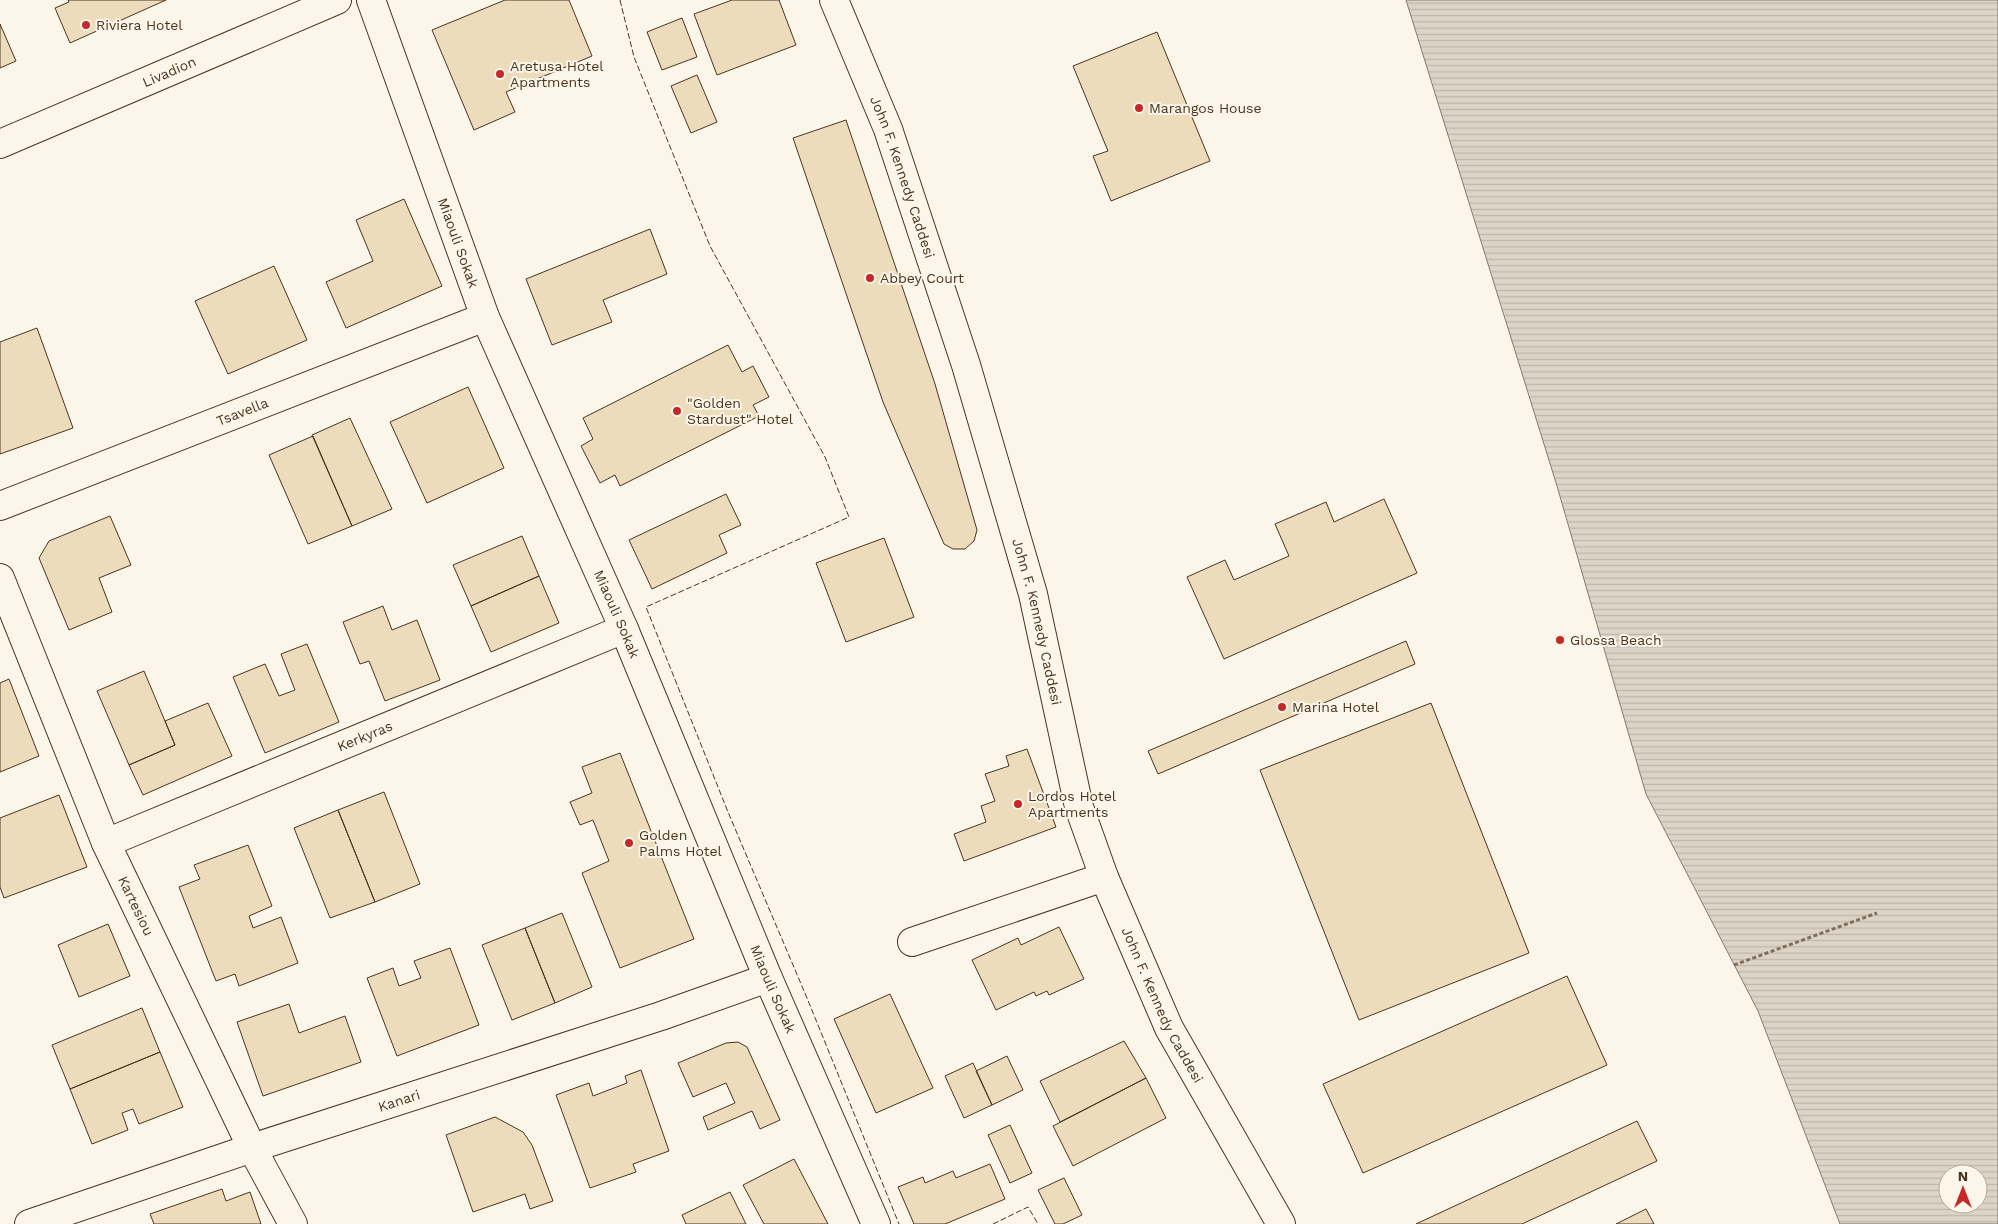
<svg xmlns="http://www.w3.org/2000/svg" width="1998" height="1224" viewBox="0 0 1998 1224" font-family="'Work Sans',sans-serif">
	<defs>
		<pattern id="water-rules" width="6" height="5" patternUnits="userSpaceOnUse" patternTransform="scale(1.25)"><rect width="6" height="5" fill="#dcd4c6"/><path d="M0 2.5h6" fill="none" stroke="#beb7aa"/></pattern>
	</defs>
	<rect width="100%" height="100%" fill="#fbf6e9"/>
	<path fill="url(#water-rules)" stroke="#887966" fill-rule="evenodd" d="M1406 0H1998V1224H1840L1758 1011 1646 794 1557 486ZM1948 1174H1978V1204H1948Z"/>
	<path fill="#ecdcbc" stroke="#4a3520" d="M68 0H166L70 43 55 8 69 2Z
		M505 0H569L592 56 506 92 515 112 474 130 432 30Z
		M732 0H779L796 45 717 75 694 14Z
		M682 18 697 57 662 70 647 32Z
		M0 24 16 61 0 68Z
		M1157 32 1210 161 1111 201 1093 156 1108 151 1073 66Z
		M697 75 717 122 691 133 671 86Z
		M846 120 935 384 977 530 974 541 965 549H953L944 544 883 402 793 138Z
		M404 199 442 286 346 328 326 282 373 261 356 220Z
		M650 229 667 274 603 300 612 322 552 345 526 279Z
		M274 266 307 340 228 374 195 301Z
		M37 328 73 428 0 454V342Z
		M728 345 742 372 753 366 769 397 753 405 759 416 620 486 615 475 600 483 581 446 593 439 583 418Z
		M468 387 504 468 427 503 390 422Z
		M350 418 392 509 352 526 312 435Z
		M313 436 352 526 308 544 269 455Z
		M726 494 741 525 719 535 727 553 652 589 629 540Z
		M1384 499 1417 573 1224 659 1187 577 1225 560 1234 580 1289 556 1275 524 1326 502 1334 522Z
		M110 516 131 565 99 578 112 612 69 630 39 558 49 541Z
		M522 536 539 576 471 606 453 565Z
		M884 538 914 617 846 642 816 563Z
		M539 576 559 623 491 652 471 606Z
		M383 606 392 630 417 620 440 680 385 701 369 661 360 664 343 622Z
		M1406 641 1415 664 1158 774 1148 751Z
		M307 644 339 722 265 753 233 677 265 664 279 696 295 690 281 654Z
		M144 671 175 745 129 765 97 691Z
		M9 679 39 756 0 772V683Z
		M208 703 232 756 143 795 129 765 175 745 165 721Z
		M1431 703 1529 953 1359 1020 1260 770Z
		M1027 749 1056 827 964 861 954 834 986 822 981 806 995 801 985 774 1009 766 1006 756Z
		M620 753 694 939 620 968 582 873 609 861 593 820 580 825 570 802 592 793 582 767Z
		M384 792 420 884 375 902 338 810Z
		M59 795 87 867 4 898 0 887V818Z
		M338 810 375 902 330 918 294 828Z
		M248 845 272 906 249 916 253 928 281 917 298 963 239 986 235 974 216 981 179 887 200 879 194 865Z
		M562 913 592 987 555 1003 525 928Z
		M108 924 130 976 79 997 58 945Z
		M1059 927 1084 979 1049 995 1047 991 1036 996 1034 992 996 1010 972 960 1018 938 1021 945Z
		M525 928 555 1003 512 1020 482 945Z
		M450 948 479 1025 397 1056 367 978 393 968 399 986 421 978 414 961Z
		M1567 976 1607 1065 1363 1173 1323 1084Z
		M890 994 933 1088 876 1113 834 1019Z
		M289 1004 299 1033 345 1016 361 1062 263 1096 237 1022Z
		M142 1008 160 1052 70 1089 52 1045Z
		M1124 1041 1146 1078 1060 1122 1040 1081Z
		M738 1042 747 1047 780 1120 760 1129 752 1111 708 1130 703 1117 735 1103 726 1083 693 1097 678 1063 726 1043Z
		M160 1052 183 1107 139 1124 133 1109 122 1113 128 1130 92 1144 70 1089Z
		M1007 1056 1023 1090 992 1105 976 1071Z
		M973 1063 992 1105 964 1118 945 1076Z
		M641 1070 669 1151 633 1164 636 1172 590 1188 556 1095 589 1083 593 1096 627 1083 625 1076Z
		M1146 1078 1166 1118 1073 1166 1053 1126Z
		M495 1117 523 1132 532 1145 553 1201 530 1209 525 1194 473 1212 446 1135Z
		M1637 1121 1657 1161 1522 1224H1416Z
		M1010 1125 1032 1173 1010 1183 988 1135Z
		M794 1159 828 1224H764L743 1185Z
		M990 1164 1005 1199 945 1224H914L898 1187 923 1177 925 1183 953 1171 956 1178Z
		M1064 1178 1082 1215 1063 1224H1055L1038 1190Z
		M222 1189 226 1201 250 1192 261 1224H154L150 1214Z
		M730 1192 746 1224H686L682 1215Z
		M1646 1209 1654 1224H1616Z"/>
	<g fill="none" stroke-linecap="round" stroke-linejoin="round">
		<defs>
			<g id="street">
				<path id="s1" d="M371 0 485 317 624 629 768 978 876 1224"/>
				<path id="s2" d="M0 144 337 0"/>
				<path id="s3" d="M0 506 485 317"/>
				<path id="s4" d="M0 578 106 843 252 1148 293 1224"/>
				<path id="s5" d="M106 843 624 629"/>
				<path d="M912 942 1104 877"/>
				<path id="s6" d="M29 1224 252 1148 661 1016 768 978"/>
			</g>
			<g id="secondary">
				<path id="s7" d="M834 0 888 129 966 365 1033 594 1079 807 1104 877 1169 1028 1281 1224"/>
			</g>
		</defs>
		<use href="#street" stroke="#4a3520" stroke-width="30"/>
		<use href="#secondary" stroke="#4a3520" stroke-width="30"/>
		<path stroke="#7f6f5c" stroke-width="3" stroke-dasharray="4 2.5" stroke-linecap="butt" d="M1734 965 1877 913"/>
		<use href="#street" stroke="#fbf6e9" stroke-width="28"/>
		<use href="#secondary" stroke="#fbf6e9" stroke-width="28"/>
		<path stroke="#4a3520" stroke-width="1" stroke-dasharray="6 2.5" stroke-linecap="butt" d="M620 0 634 57 710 246 825 457 849 517 646 607 728 812 807 998 899 1224
			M993 1224 1028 1207 1038 1224"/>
	</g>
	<g fill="#c62828" stroke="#fbf6e9" stroke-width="2">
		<circle cx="86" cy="25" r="5"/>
		<circle cx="500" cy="74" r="5"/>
		<circle cx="1139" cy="108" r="5"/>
		<circle cx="870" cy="278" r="5"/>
		<circle cx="677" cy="411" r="5"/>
		<circle cx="1560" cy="640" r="5"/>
		<circle cx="1282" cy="707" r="5"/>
		<circle cx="1018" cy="804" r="5"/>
		<circle cx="629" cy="843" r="5"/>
	</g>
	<g text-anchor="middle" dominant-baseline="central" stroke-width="4" stroke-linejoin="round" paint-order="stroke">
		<g font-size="14" fill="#4a3520" stroke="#fbf6e9" text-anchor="start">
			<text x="96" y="25">Riviera Hotel</text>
			<text x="510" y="66">Aretusa Hotel<tspan x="510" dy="16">Apartments</tspan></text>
			<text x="1149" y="108">Marangos House</text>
			<text x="880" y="278">Abbey Court</text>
			<text x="687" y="403">"Golden<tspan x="687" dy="16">Stardust" Hotel</tspan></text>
			<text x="1570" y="640">Glossa Beach</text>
			<text x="1292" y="707">Marina Hotel</text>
			<text x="1028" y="796">Lordos Hotel<tspan x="1028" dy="16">Apartments</tspan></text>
			<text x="639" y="835">Golden<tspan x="639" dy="16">Palms Hotel</tspan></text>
		</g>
		<g font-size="14" fill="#4a3520" stroke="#fbf6e9">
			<text stroke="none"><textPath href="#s2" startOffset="184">Livadion</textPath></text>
			<text stroke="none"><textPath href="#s7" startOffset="190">John F. Kennedy Caddesi</textPath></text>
			<text stroke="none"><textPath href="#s1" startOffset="258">Miaouli Sokak</textPath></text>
			<text stroke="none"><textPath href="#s3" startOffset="260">Tsavella</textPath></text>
			<text stroke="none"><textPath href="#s1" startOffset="662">Miaouli Sokak</textPath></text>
			<text stroke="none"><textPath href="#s7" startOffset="655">John F. Kennedy Caddesi</textPath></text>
			<text stroke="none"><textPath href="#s5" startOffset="280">Kerkyras</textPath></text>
			<text stroke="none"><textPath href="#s4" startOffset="355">Kartesiou</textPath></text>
			<text stroke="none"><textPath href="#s1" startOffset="1068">Miaouli Sokak</textPath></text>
			<text stroke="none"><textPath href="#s7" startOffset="1060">John F. Kennedy Caddesi</textPath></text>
			<text stroke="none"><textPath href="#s6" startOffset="390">Kanari</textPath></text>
		</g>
	</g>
	<g transform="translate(1963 1189)"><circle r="24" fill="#fbf6e9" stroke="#b4a999"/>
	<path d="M0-4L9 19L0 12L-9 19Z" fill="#c62828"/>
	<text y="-8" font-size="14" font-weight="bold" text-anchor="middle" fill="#4a3520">N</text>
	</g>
</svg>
